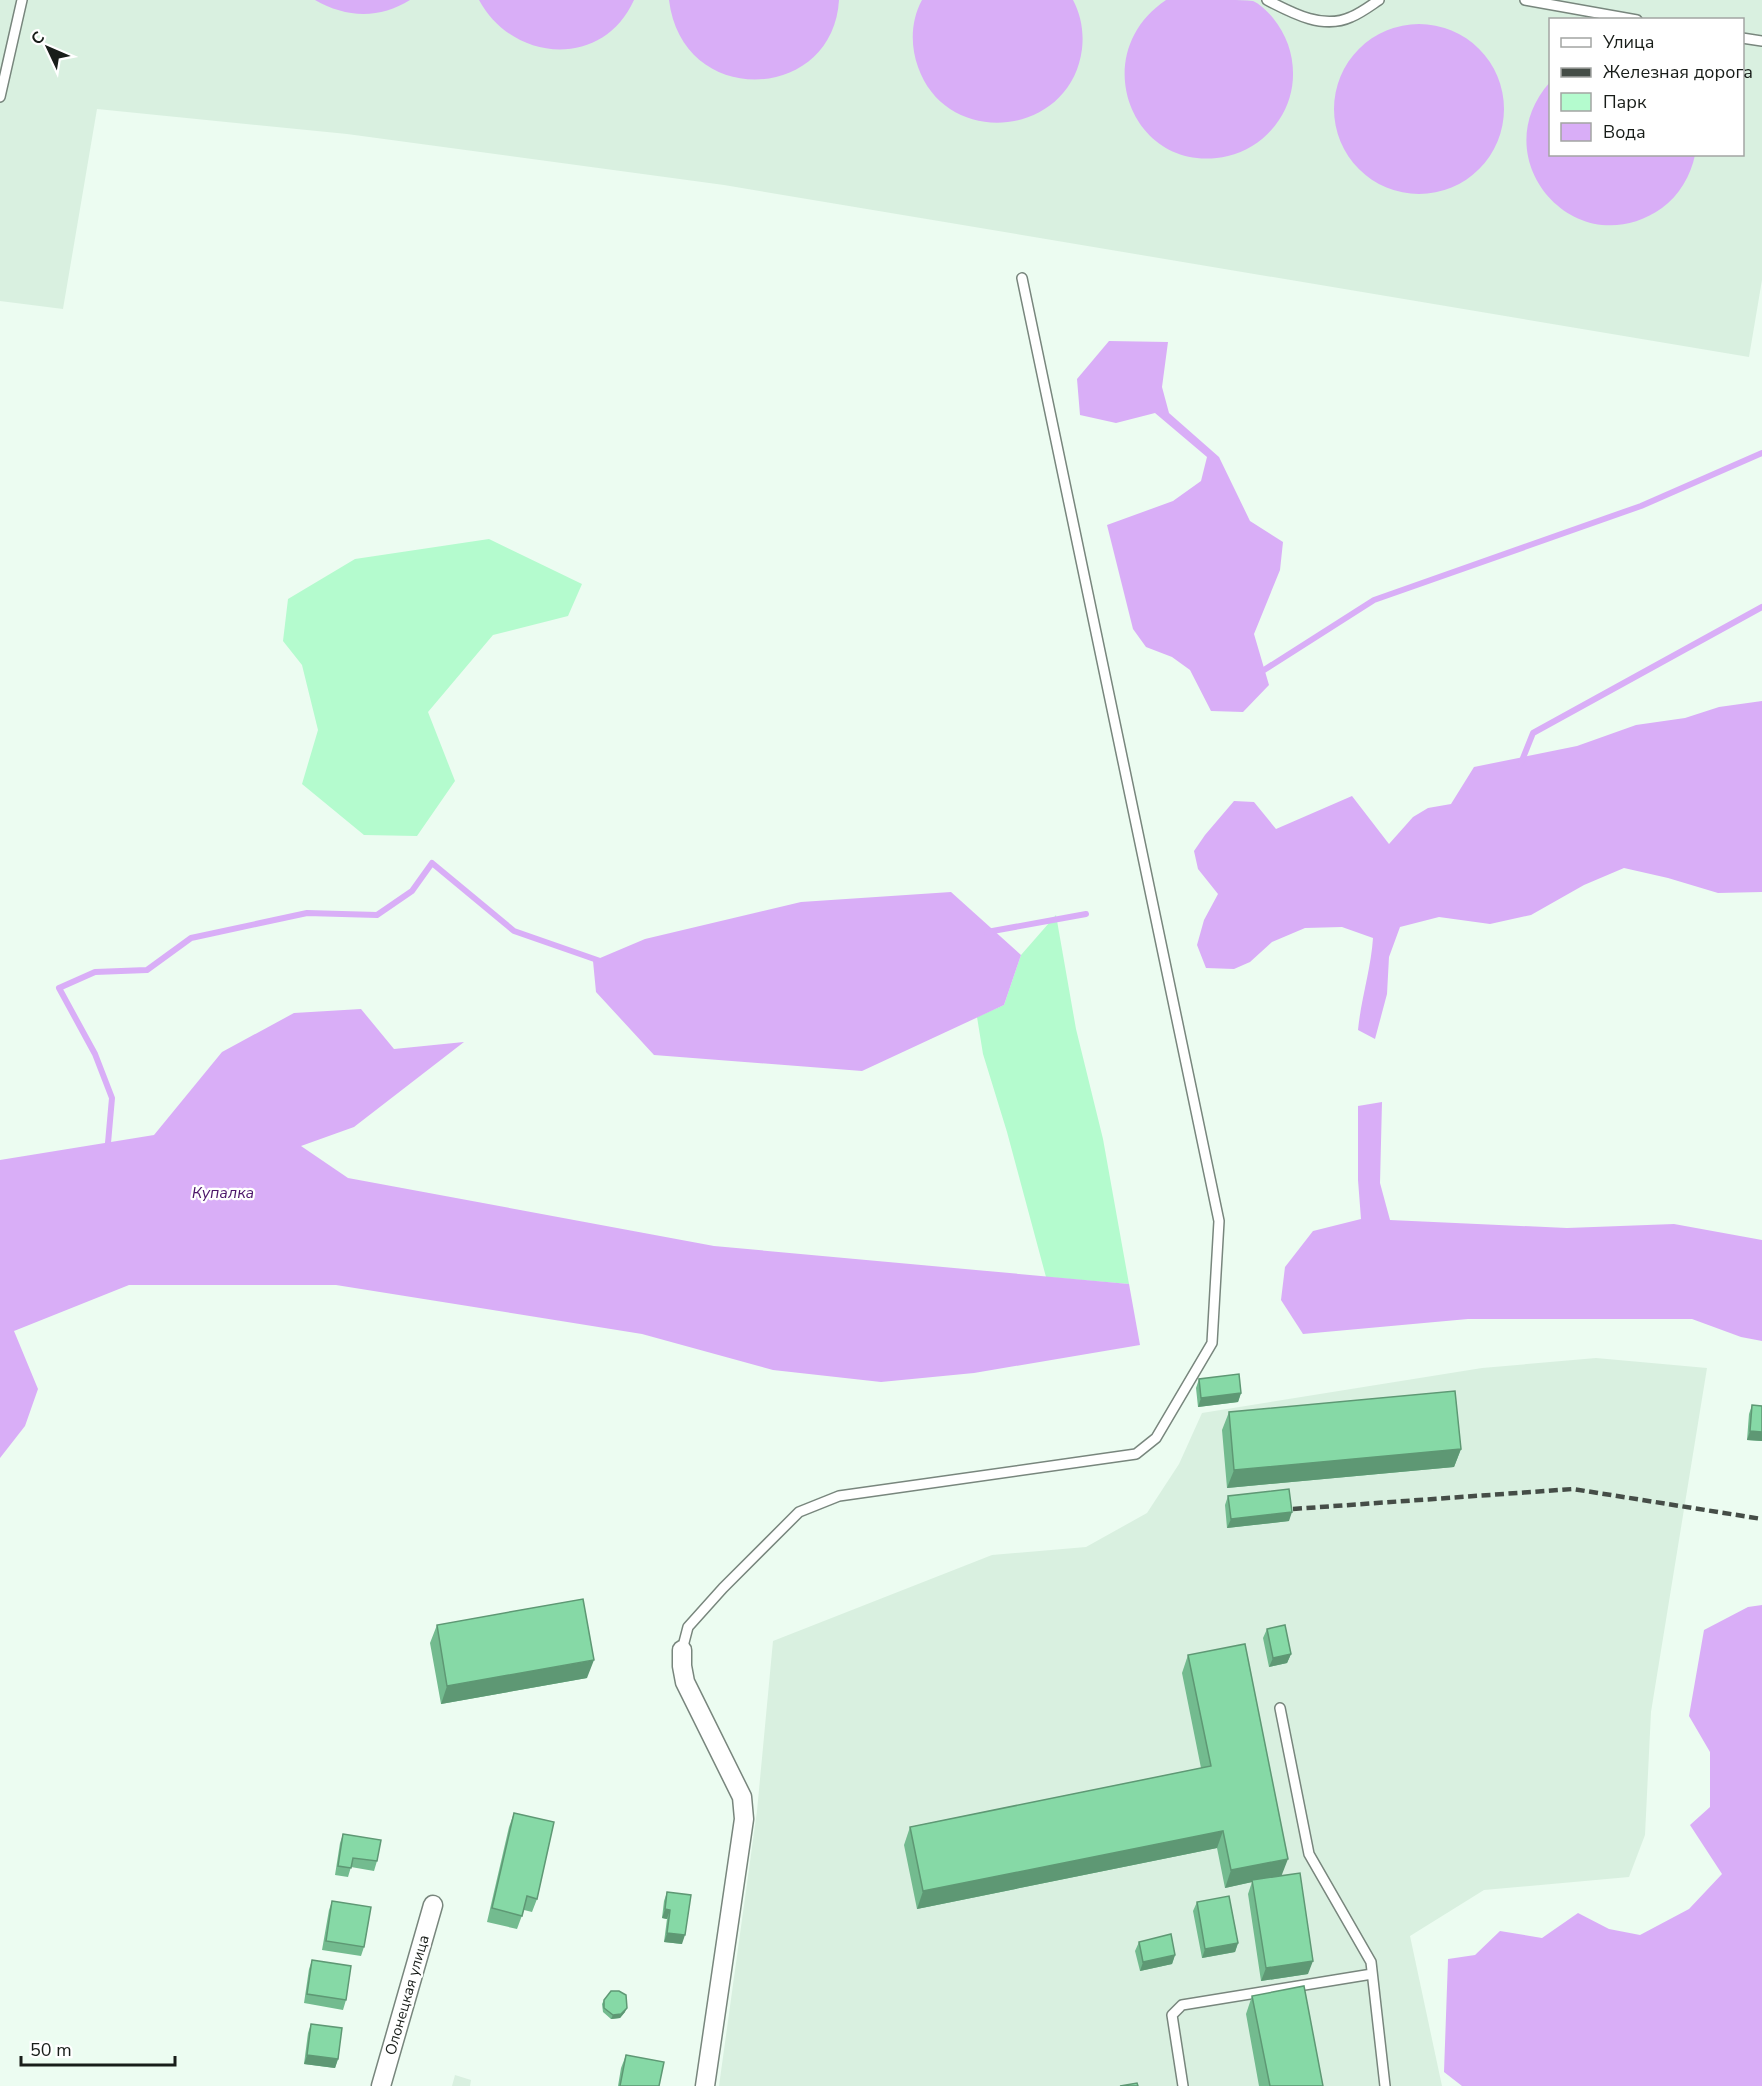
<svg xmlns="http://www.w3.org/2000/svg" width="1762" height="2086" viewBox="0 0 1762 2086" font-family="'Nunito Sans',sans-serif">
	<rect width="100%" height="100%" fill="#ecfcf1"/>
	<path fill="#d9f0e0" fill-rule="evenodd" d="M0 0H1762V280L1749 357 724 185 347 134 97 109 63 309 0 301ZM1550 20H1742V154H1550Z
		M1596 1358 1707 1368 1651 1712 1645 1835 1629 1877 1484 1890 1410 1936 1442 2086H719L757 1811 773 1641 992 1555 1086 1547 1147 1513 1179 1464 1202 1413 1482 1368Z
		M455 2075 471 2080 470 2086H452Z"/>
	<path fill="#b4fbce" d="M489 539 582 584 568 616 493 635 428 712 455 781 417 836 364 835 302 784 318 730 302 665 283 641 288 599 355 559Z
		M1056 915 1076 1029 1103 1139 1129 1284 1046 1277 1007 1132 983 1054 977 1017 1004 1005 1021 955Z"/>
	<path fill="#d9aef7" d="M315 0H410C380 19 346 18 315 0Z
		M479 0H634C603 69 513 63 479 0Z
		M669 0H839C833 103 682 109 669 0Z
		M922 0H1073C1081 15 1084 32 1082 49 1071 137 947 150 918 67 910 45 911 20 922 0Z
		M1166 0C1187 0 1209 0 1230 0 1237 0 1246 0 1253 1 1260 4 1268 12 1273 18 1297 47 1300 89 1279 120 1267 138 1249 151 1228 156 1134 178 1084 55 1166 0Z
		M1334 109a85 85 0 1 1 170 0a85 85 0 1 1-170 0Z
		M1550 82V154L1695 155C1691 175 1679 196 1662 208 1577 268 1481 159 1550 82Z
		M1109 341 1168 342 1162 387 1169 413 1219 457 1250 521 1283 542 1280 570 1254 634 1269 685 1243 712 1211 711 1190 670 1172 657 1146 647 1133 629 1107 525 1173 501 1201 481 1207 457 1155 413 1116 423 1080 415 1077 379Z
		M1762 701V892L1718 893 1668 878 1624 868 1584 885 1531 915 1490 924 1439 917 1400 927 1389 957 1387 994 1375 1039 1358 1030C1361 999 1371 969 1373 938L1342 927 1305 928 1272 942 1250 962 1234 969 1206 968 1197 945 1204 920 1218 894 1198 869 1194 851 1205 835 1234 801 1254 802 1276 829 1352 796 1389 844 1413 817 1428 808 1451 804 1474 767 1577 746 1636 725 1685 718 1719 707Z
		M951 892 1021 955 1004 1005 862 1071 654 1055 596 992 593 961 645 939 801 902Z
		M361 1009 394 1049 464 1042 354 1127 301 1146 348 1178 714 1246 1129 1284 1140 1345 974 1373 881 1382 773 1370 642 1334 336 1285H129L14 1331 38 1389 25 1426 0 1458V1160L154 1135 222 1052 294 1013Z
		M1382 1102 1380 1183 1390 1220 1567 1228 1674 1224 1762 1240V1341L1741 1337 1692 1319H1468L1303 1334 1281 1300 1285 1267 1313 1231 1361 1219 1358 1180V1106Z
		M1762 1605V2086H1462L1444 2072 1448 1959 1475 1955 1500 1931 1542 1938 1578 1913 1609 1929 1640 1935 1689 1909 1722 1874 1690 1825 1710 1807V1752L1689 1716 1704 1630 1748 1607Z"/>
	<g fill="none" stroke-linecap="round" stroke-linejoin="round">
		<path stroke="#d9aef7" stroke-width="6" d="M1264 670 1374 600 1641 506 1762 453
			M1521 763 1533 733 1762 607
			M987 932 1086 914
			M108 1143 112 1098 95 1054 59 988 95 972 147 970 191 938 307 913 377 915 412 891 432 863 514 931 603 962"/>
		<defs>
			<path id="service" d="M1267 0C1292 13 1323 30 1351 17 1361 13 1370 6 1379 0
				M1525 0 1637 20
				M1742 38 1762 41
				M0 97 22 0
				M682 1650 688 1627 723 1588 799 1512 839 1496 1136 1454 1156 1438 1212 1343 1219 1221 1022 278
				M1280 1708 1309 1854 1371 1962 1385 2086
				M1183 2086 1172 2015 1182 2005 1372 1974"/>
			<path id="minor" d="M682 1650V1666L685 1682 742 1797 744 1819 705 2086
				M381 2086 433 1905"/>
		</defs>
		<use href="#service" stroke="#78867d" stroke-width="12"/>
		<use href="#minor" stroke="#78867d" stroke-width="21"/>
		<use href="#service" stroke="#fff" stroke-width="9"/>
		<use href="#minor" stroke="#fff" stroke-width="18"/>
		<path stroke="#454d47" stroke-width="4.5" stroke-dasharray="9 4.5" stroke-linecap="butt" d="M1293 1509 1573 1489 1762 1519"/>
	</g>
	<path fill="#73bb8f" d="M1199 1379 1241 1393 1238 1402 1198 1407 1196 1388Z
		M1752 1405 1762 1406V1441L1747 1440 1749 1414Z
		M1229 1412 1461 1449 1454 1467 1227 1488 1222 1430Z
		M1228 1496 1289 1521 1227 1528 1225 1505Z
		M437 1625 587 1678 441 1704 430 1643Z
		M1267 1629 1291 1654 1287 1663 1269 1667 1263 1638Z
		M1188 1655 1281 1876 1308 1974 1261 1981 1248 1894 1252 1882 1225 1888 1217 1848 917 1909 904 1845 910 1827 1201 1768 1182 1673Z
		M514 1813 537 1899 532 1912 524 1910 517 1929 487 1922 509 1827Z
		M343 1834 377 1861 374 1871 351 1867 348 1877 335 1875 340 1843Z
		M667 1892 682 1944 664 1942 667 1919 662 1918 664 1901Z
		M332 1901 364 1947 361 1956 322 1950 329 1910Z
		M1197 1902 1238 1943 1235 1952 1202 1958 1193 1911Z
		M1139 1942 1175 1955 1172 1964 1140 1971 1135 1951Z
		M312 1960 346 2000 343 2010 304 2003 309 1969Z
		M1252 1996 1323 2086H1259L1246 2014Z
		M604 2000 625 2012 620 2018 611 2019 603 2012 602 2004Z
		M311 2024 338 2059 335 2068 304 2064 308 2033Z
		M626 2055 659 2086H618L621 2068Z"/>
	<path fill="#5e9874" d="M1241 1393 1238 1402 1198 1407 1201 1398Z
		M1750 1431 1762 1432V1441L1747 1440Z
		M1461 1449 1454 1467 1227 1488 1234 1470Z
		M1292 1512 1289 1521 1227 1528 1231 1519Z
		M1291 1654 1287 1663 1269 1667 1273 1658Z
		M594 1660 587 1678 441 1704 447 1686Z
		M1223 1831 1217 1848 917 1909 923 1891Z
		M1288 1859 1281 1877 1252 1880V1882L1225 1888 1231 1870Z
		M665 1909 670 1910 667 1919 662 1918Z
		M667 1933 685 1935 682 1944 664 1942Z
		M1238 1943 1235 1952 1202 1958 1205 1949Z
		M1175 1955 1172 1964 1140 1971 1143 1962Z
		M1313 1961 1308 1974 1261 1981 1266 1968Z
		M627 2008 625 2012 620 2018 611 2019 613 2015Z
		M307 2055 338 2059 335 2068 304 2064Z"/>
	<path fill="#86d9a6" stroke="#5e9874" stroke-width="1.5" d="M1239 1374 1241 1393 1201 1398 1199 1379Z
		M1455 1391 1461 1449 1234 1470 1229 1412Z
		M1752 1405 1762 1406V1432L1750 1431Z
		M1289 1489 1292 1512 1231 1519 1228 1496Z
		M583 1599 594 1660 447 1686 437 1625Z
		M1285 1625 1291 1654 1273 1658 1267 1629Z
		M1245 1644 1288 1859 1231 1870 1223 1831 923 1891 910 1827 1211 1766 1188 1655Z
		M514 1813 554 1822 537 1899 527 1896 522 1916 492 1908Z
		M343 1834 381 1840 377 1861 353 1858 351 1868 338 1866Z
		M1300 1873 1313 1961 1266 1968 1252 1880Z
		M667 1892 691 1895 685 1935 667 1933 670 1910 665 1909Z
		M1229 1896 1238 1943 1205 1949 1197 1902Z
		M332 1901 371 1907 364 1947 326 1941Z
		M1171 1934 1175 1955 1143 1962 1139 1942Z
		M312 1960 351 1966 346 2000 307 1994Z
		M1304 1986 1323 2086H1270L1252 1996Z
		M611 1991H619L626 1995 627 2008 621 2014 613 2015 604 2008V2000Z
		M311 2024 342 2028 338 2059 307 2055Z
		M626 2055 664 2062 659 2086H620Z
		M1137 2083 1138 2086H1120Z"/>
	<g text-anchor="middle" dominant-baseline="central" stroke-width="4.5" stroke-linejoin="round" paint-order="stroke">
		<g font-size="15" fill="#181d19" stroke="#fff">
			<text transform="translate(407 1995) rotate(-74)">Олонецкая улица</text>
		</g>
		<g font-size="16" font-style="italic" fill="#4c1569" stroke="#fff">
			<text x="223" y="1193">Купалка</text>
		</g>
	</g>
	<rect x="1549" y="18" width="195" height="138" fill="#ffffff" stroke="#a3a5a3" stroke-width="1.5"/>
	<rect x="1561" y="38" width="30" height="9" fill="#ffffff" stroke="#a3a5a3" stroke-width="1.5"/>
	<text x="1603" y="48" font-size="18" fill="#181d19">Улица</text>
	<rect x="1561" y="68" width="30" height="9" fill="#454d47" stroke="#a3a5a3" stroke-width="1.5"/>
	<text x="1603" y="78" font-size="18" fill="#181d19">Железная дорога</text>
	<rect x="1561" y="93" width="30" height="18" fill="#b4fbce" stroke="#a3a5a3" stroke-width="1.5"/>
	<text x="1603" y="108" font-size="18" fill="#181d19">Парк</text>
	<rect x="1561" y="123" width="30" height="18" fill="#d9aef7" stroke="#a3a5a3" stroke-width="1.5"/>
	<text x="1603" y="138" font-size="18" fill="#181d19">Вода</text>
	<g transform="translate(48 48) rotate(314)" stroke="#ffffff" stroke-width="4.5" paint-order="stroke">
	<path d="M0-4.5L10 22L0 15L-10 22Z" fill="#181d19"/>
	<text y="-9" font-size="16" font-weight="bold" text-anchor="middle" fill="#181d19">С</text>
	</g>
	<path d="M21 2056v9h154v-9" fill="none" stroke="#181d19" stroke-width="3"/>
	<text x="30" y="2056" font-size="18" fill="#181d19" stroke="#ffffff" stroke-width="4.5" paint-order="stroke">50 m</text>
</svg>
